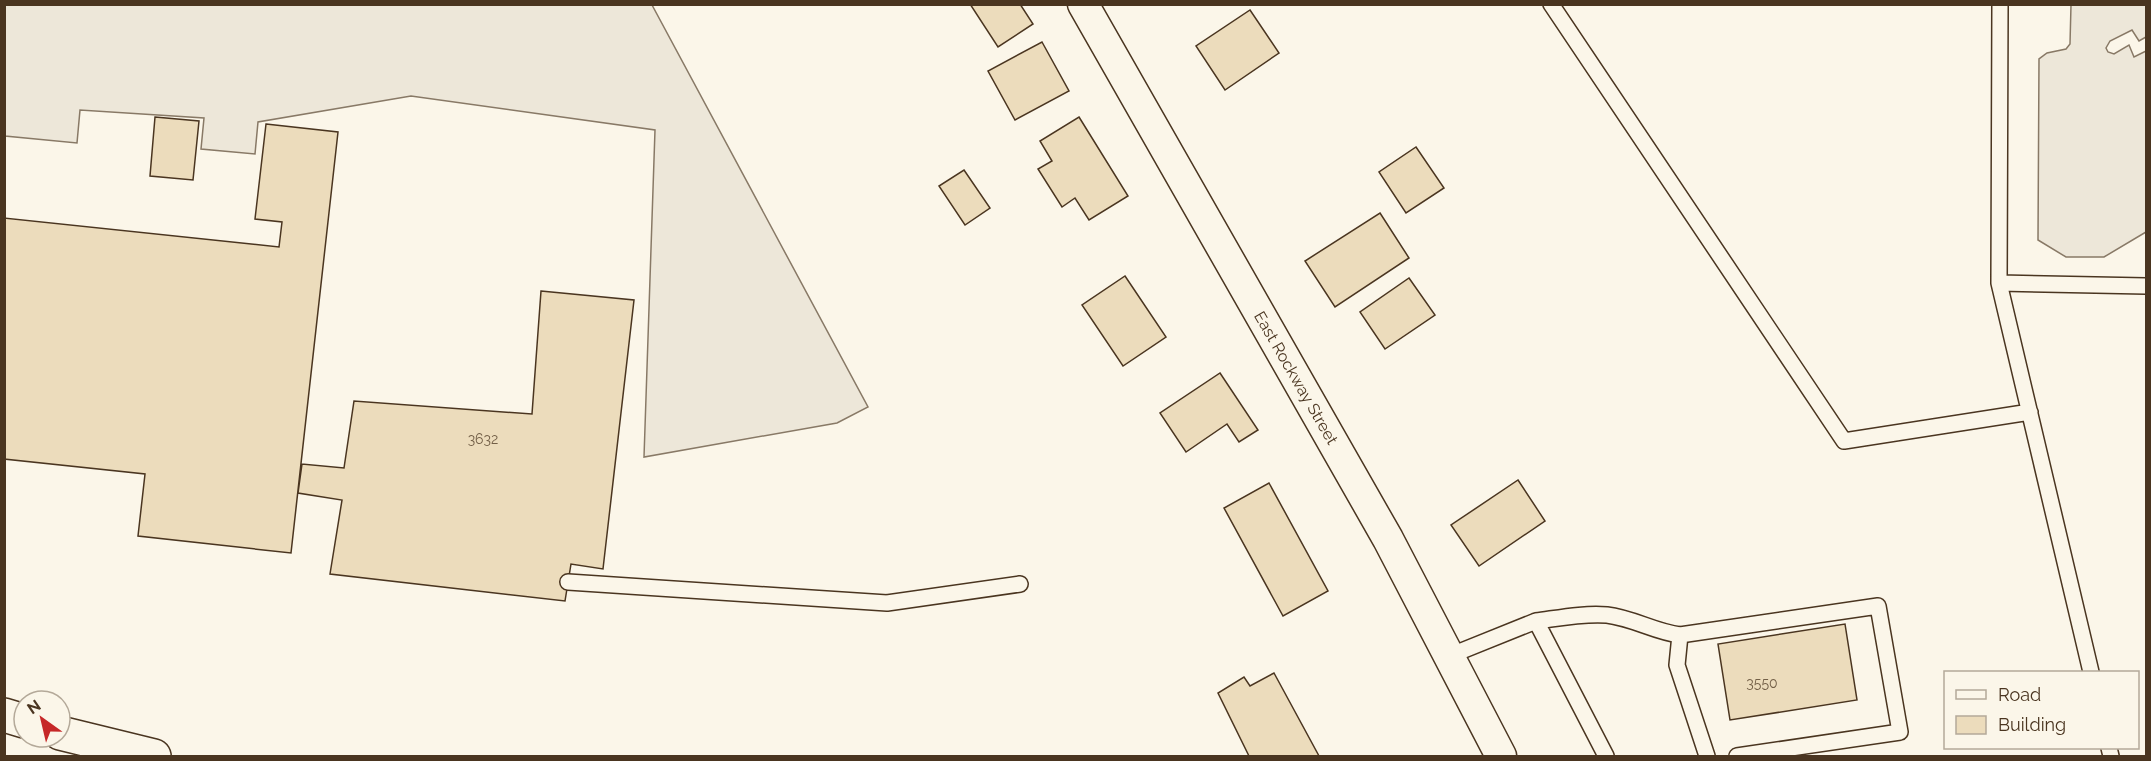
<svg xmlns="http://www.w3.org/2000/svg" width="2151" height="761" viewBox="0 0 2151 761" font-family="Raleway,sans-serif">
	<rect width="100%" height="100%" fill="#fbf6e9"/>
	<path fill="#ede7d9" stroke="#887966" stroke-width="1.5" d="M4 5H652L868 407 837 423 644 457 655 130 411 96 258 122 255 154 201 149 204 118 80 110 77 143 5 136Z
		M2071 5H2146V37L2139 41 2132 30 2110 41 2106 48 2108 52 2114 54 2129 45 2134 57 2146 51V232L2104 257H2066L2038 240 2039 59 2047 53 2066 49 2070 44Z"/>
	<path fill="#ecdcbc" stroke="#4a3520" stroke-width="1.5" d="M970 4H1020L1033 24 998 47Z
		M1250 10 1279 53 1225 90 1196 46Z
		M1042 42 1069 91 1015 120 988 71Z
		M155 117 199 121 193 180 150 176Z
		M1079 117 1128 196 1089 220 1075 198 1062 207 1038 169 1052 161 1040 141Z
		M266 124 338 132 291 553 138 536 145 474 4 459V218L279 247 282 222 255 219Z
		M1416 147 1444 188 1406 213 1379 172Z
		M964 170 990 208 965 225 939 186Z
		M1380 213 1409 258 1335 307 1305 261Z
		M1125 276 1166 337 1123 366 1082 305Z
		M1409 278 1435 315 1385 349 1360 312Z
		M541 291 634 300 603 569 571 564 565 601 330 574 342 500 298 493 302 464 344 468 354 401 532 414Z
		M1220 373 1258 430 1239 442 1227 424 1186 452 1160 413Z
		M1518 480 1545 521 1479 566 1451 525Z
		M1269 483 1328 591 1283 616 1224 508Z
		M1845 624 1857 700 1730 720 1718 644Z
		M1274 673 1319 756H1249L1218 693 1244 677 1250 686Z"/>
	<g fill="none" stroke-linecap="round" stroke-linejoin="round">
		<defs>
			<path id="lane" d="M1551 4 1844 441 2030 412
				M2000 4 1999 283 2091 672
				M1999 283 2146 286
				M568 582 887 603 1020 584
				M1536 621C1559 618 1584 613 1607 615 1633 618 1655 632 1680 635L1878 606 1900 732 1737 756
				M1680 635 1677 665 1707 756
				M1449 656 1536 621 1606 756
				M2109 748 2111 756"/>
			<path id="street" d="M1083 4 1388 539 1501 756"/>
			<path id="primary" d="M4 715 24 721
				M60 733 154 756"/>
		</defs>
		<use href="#lane" stroke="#4a3520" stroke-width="18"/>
		<use href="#street" stroke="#4a3520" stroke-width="33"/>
		<use href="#primary" stroke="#4a3520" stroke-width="36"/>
		<use href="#lane" stroke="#fbf6e9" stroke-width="15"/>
		<use href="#street" stroke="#fbf6e9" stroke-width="30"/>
		<use href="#primary" stroke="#fbf6e9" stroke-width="33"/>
	</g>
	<g text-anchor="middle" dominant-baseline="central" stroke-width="4.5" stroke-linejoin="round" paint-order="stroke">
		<g font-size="14" fill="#725f47">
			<text x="483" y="439">3632</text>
			<text x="1762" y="683">3550</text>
		</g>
		<g font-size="16" fill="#4a3520" stroke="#fbf6e9">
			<text transform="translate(1296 378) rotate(60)">East Rockway Street</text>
		</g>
	</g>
	<rect width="2151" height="761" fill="none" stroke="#4a3520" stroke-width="12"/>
	<rect x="1944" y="671" width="195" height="78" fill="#fbf6e9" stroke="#b4a999" stroke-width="1.5"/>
	<rect x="1956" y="690" width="30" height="9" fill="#fbf6e9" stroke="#b4a999" stroke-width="1.5"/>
	<text x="1998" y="701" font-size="18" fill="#4a3520">Road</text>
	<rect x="1956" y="716" width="30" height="18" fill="#ecdcbc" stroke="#b4a999" stroke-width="1.5"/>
	<text x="1998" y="731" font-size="18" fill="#4a3520">Building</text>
	<g transform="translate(42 719) rotate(326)"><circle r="28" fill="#fbf6e9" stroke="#b4a999" stroke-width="1.5"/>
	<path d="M0-4.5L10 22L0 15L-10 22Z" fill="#c62828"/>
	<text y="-9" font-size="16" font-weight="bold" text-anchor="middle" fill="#4a3520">N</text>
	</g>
</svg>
